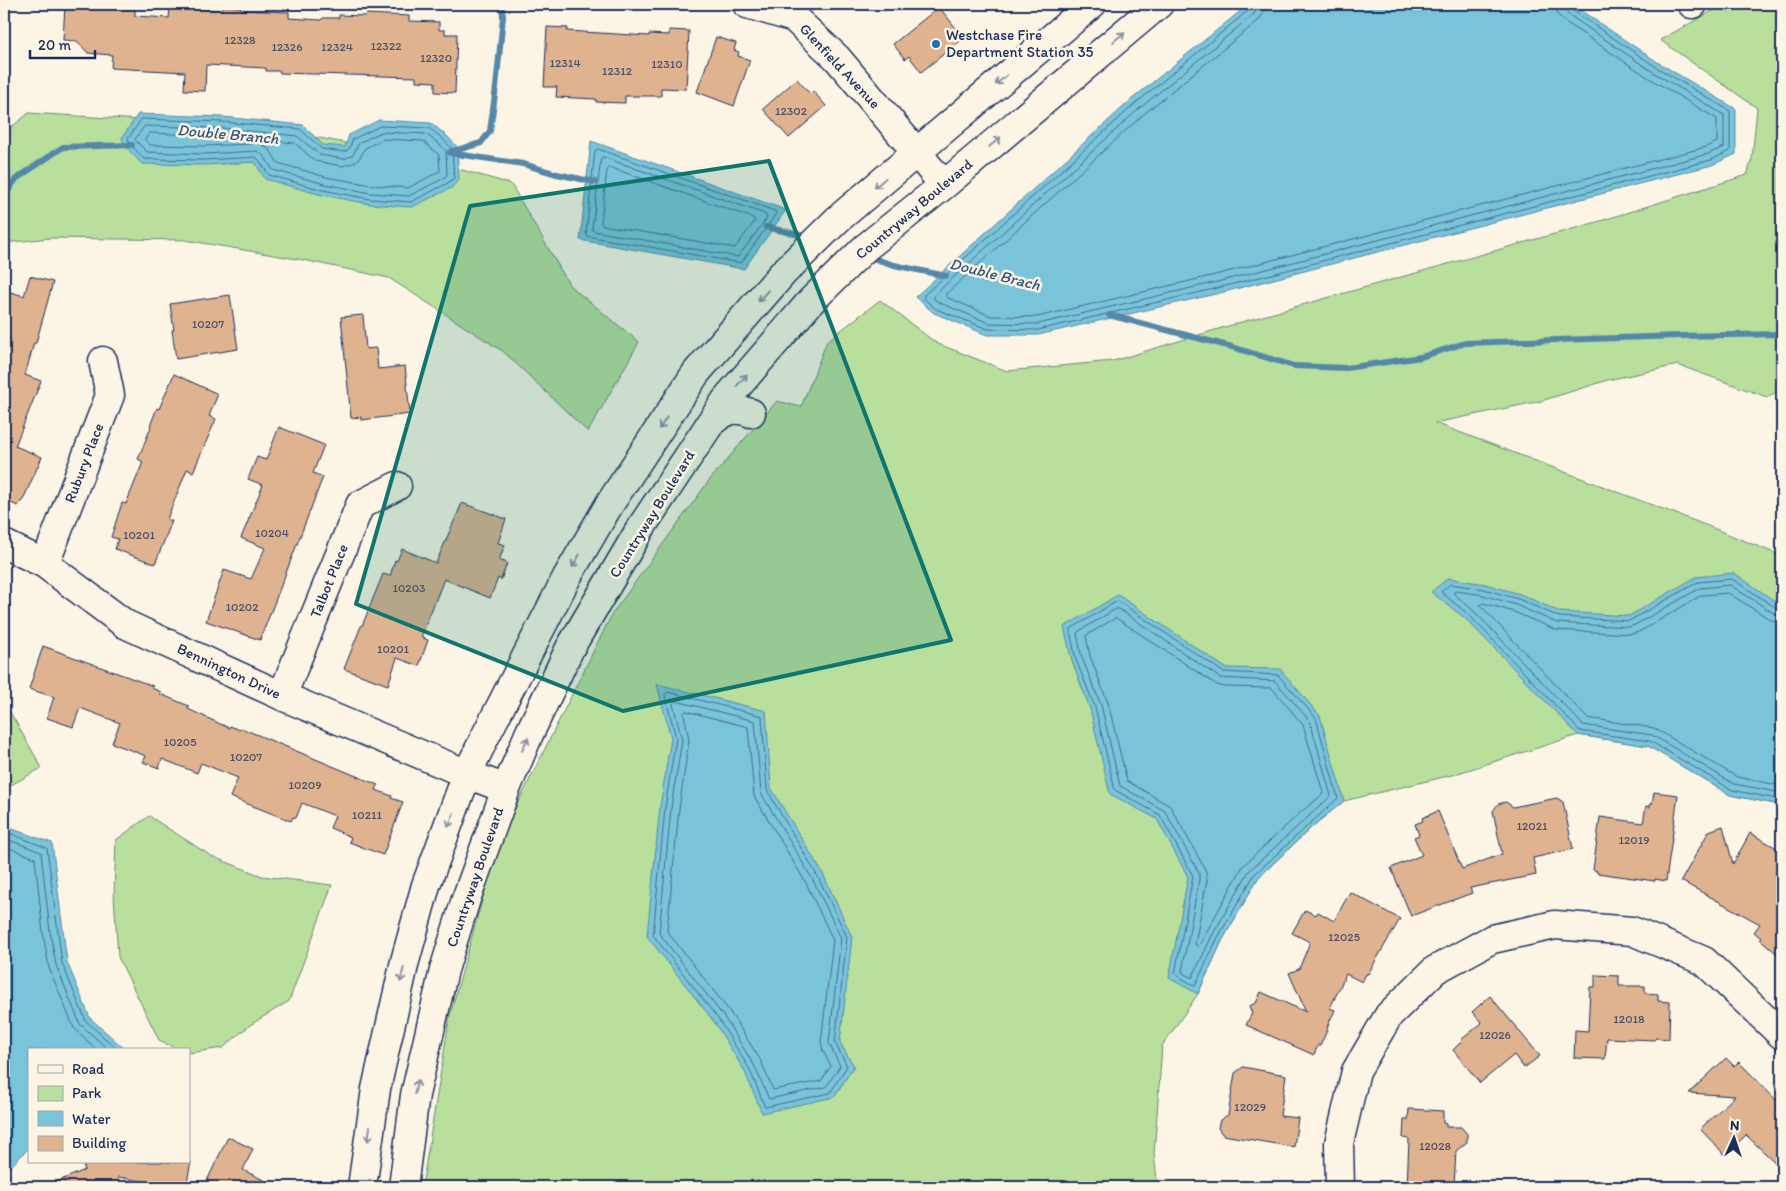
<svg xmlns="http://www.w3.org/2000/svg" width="1786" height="1191" viewBox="0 0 1786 1191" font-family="Itim,sans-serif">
	<rect width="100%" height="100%" fill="#fcf5e5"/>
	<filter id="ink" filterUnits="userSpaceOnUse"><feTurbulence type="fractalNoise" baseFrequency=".02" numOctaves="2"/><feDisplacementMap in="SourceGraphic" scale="10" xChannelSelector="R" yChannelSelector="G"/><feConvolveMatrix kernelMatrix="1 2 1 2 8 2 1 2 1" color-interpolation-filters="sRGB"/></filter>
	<g filter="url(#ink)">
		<path fill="#b8df9b" stroke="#6a877c" d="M1725 4H1782V389L1767 397 1678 365 1608 380 1541 401 1435 423 1708 526 1782 556V808L1780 805 1730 795 1648 746 1578 735 1452 775 1344 801 1313 826 1258 878 1222 941 1198 994 1162 1046 1154 1155 1158 1187H422L450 1015 498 843 612 614 708 482 777 401 801 407 827 341 880 300 936 343 1007 371 1113 361 1238 323 1597 222 1747 175 1752 159 1757 108 1660 40Z
			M29 113 268 128 417 157 511 184 570 286 639 342 588 432 504 352 389 278 303 260 185 240 50 238 4 243V133Z
			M4 704 6 705 42 768 9 786H4Z
			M149 816 211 856 262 876 332 885 289 1001 250 1025 223 1048 189 1053V1050H178L159 1040 118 957 114 895 116 840Z"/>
		<path fill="#7ac4da" stroke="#5488a8" d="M1249 4H1571L1659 63 1736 109V154L1712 165 1220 293 1038 335H987L934 313 915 297 1132 99Z
			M138 114 223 117 303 125 323 145 345 147 349 135 379 120 431 123 447 136 457 147 459 180 451 188 412 207 370 204 322 195 265 179 255 162 204 165 142 164 125 146 122 138Z
			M591 141 786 210 744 269 580 240Z
			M1734 573 1782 606V803L1780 805 1730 795 1648 746 1578 735 1466 619 1431 592 1448 578 1485 584 1520 594 1560 612 1629 616 1696 577Z
			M1118 595 1226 668 1280 669 1320 716 1344 801 1313 826 1258 878 1222 941 1198 994 1169 978 1188 877 1157 819 1110 794 1090 709 1072 661 1064 627Z
			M657 684 766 711 771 788 823 874 852 937 840 1043 854 1066 834 1097 762 1113 744 1070 715 1023 647 936 660 807 671 738Z
			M4 826 52 843 67 962 90 1018 126 1050H29V1148L4 1173Z"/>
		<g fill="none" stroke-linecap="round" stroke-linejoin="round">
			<path stroke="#416b90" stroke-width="1" d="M1252 4 1249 10 1136 103 924 295V299L936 309 988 329 1038 330 1218 288 1711 160 1730 151V111L1656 67 1572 10 1569 4
				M1258 4 1257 9 1254 14 1140 108 934 295V299L940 303 989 323 1038 324 1217 282 1708 154 1724 147V115L1653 72 1569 15 1564 10 1563 4
				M1265 4 1264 12 1259 20 1145 113 946 294V297L991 316 1037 317 1215 275 1706 147 1717 142V119L1649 78 1564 21 1557 14 1556 4
				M142 119 223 122 300 129 322 149 344 152 349 149 353 139 380 126 429 128 443 139 452 149 454 178 448 183 411 202 370 199 323 190 269 175 259 160 256 157 204 160 144 159 130 144 128 139Z
				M145 126 222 128 297 136 320 155 344 159 353 155 359 143 381 132 426 134 439 144 446 151 447 175 444 178 409 196 371 193 325 184 273 170 264 156 257 151 204 154 147 152 135 140Z
				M150 133 222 136 252 139 254 141 252 144 204 146 150 145 145 140Z
				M261 140 295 143 315 161 342 166 356 162 361 156 365 148 383 139 423 141 439 155 440 171 408 188 372 185 326 177 278 163 269 149 259 143V141Z
				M598 149 775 211 776 214 741 263 587 236 586 234 595 151Z
				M603 157 765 214 767 218 738 257 594 231 592 229 601 159Z
				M609 167 753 218 755 221 735 248 602 225 601 222 607 170Z
				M1118 601 1223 672 1278 675 1316 718 1338 798 1254 875 1217 939 1195 986 1175 974 1193 876 1160 815 1115 790 1095 707 1076 660 1070 631 1071 629Z
				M1116 609H1119L1220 678 1275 681 1310 721 1331 796 1249 871 1212 936 1192 978 1183 973 1182 971 1199 880V873L1165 811 1120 786 1101 705 1082 658 1077 634 1078 632Z
				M1782 609H1778L1732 579 1698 582 1629 621 1559 617 1518 599 1484 589 1450 584 1441 592 1469 615 1580 731 1650 741 1732 790 1782 800
				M1782 616 1775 614 1730 585 1700 588 1635 625 1629 627 1557 623 1516 605 1483 595 1456 591 1453 593 1474 611 1583 725 1652 735 1734 784 1782 793
				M1116 618 1217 685 1225 687 1272 688 1303 725 1323 792 1322 795 1301 812 1243 866 1198 947 1195 944 1207 880 1206 871 1170 806 1127 781 1108 703 1090 656 1086 636Z
				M1782 623 1771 620 1728 593 1702 595 1639 632 1631 634 1556 630 1514 612 1483 603 1480 605 1587 718 1654 728 1737 777 1782 786
				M668 692 762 716 767 790 818 877 847 937 835 1043 847 1066 830 1093 765 1107 749 1068 719 1020 653 935 665 808 676 738 665 695Z
				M676 701 755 721 761 793 813 880 841 938 829 1043 840 1066 826 1087 769 1099 754 1065 724 1017 659 933 671 808 682 740 673 704Z
				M686 711 748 727 754 796 806 883 833 940 821 1043 823 1051 831 1066 821 1081 773 1090 761 1061 730 1012 667 931 679 809 689 740 684 714Z
				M4 831 47 848 62 963 86 1021 118 1050
				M4 838 41 852 50 932 56 965 80 1024 109 1050
				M4 846 35 858 43 933 49 968 74 1028 97 1050"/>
			<path stroke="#5488a8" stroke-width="6" d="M450 152 481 143 490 131 496 87 503 17 502 4
				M450 153 523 164 557 174 595 182
				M4 197 16 179 63 147 132 145
				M766 227 808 237
				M872 258 894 265 946 276
				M1109 315 1232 347 1294 366 1346 368 1421 357 1465 343 1680 336 1782 334"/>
		</g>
		<path fill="#dfb290" stroke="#1b2f5e" d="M65 5 135 9V16L169 18 170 8 222 10V6L241 7V10L289 12V18L321 20 323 18H339V15L365 16 367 14 409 16V21L439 22V30H445V34H457L455 93 435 92V82L416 81V77L280 73V71H266V68L206 65 205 91 184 90 185 72 111 68 112 55 88 53 77 41 63 40Z
			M939 7 964 38 921 72 909 56 905 59 893 44Z
			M547 27 568 28 567 31 649 36V34L669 35V30L689 31 686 89 661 88V96H625V103L596 102V99L556 97 557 87H544Z
			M716 37 736 43 734 50 739 52 738 56 750 60 734 106 697 92Z
			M797 79 810 94 813 91 826 106 789 138 763 109Z
			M30 276 53 282 36 343H34L25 375 41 381 15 446 42 457 22 502 21 501 18 506 4 500V290L24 296Z
			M230 295 238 349 176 359 172 330H174L170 304Z
			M363 315 366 349 376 348 378 369 405 366 410 414 361 420V417L351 418 341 317Z
			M174 374 218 394 209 416 216 419 193 472 187 469 167 519 172 521 155 564 115 549 118 539 111 537 122 503 126 504 143 462 138 459 151 427 150 426 157 408 159 409Z
			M279 427 324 445 313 473 323 477 260 640 206 621 224 570 251 579 265 548 241 538 263 485 248 479 257 457 266 460Z
			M462 503 506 519 498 543 505 545 499 560 507 563 501 580 498 578 490 598 444 579 421 637 428 640 419 666 397 658 388 685 344 669 361 626H362L383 574 390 576 395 560 397 561 402 549 436 563Z
			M43 646 153 686 152 688 161 692 160 694 189 706 188 709 229 728 230 726 240 730 241 728 378 785 376 790 392 796 391 798 403 802 383 855 349 842 351 837 330 828 335 816 302 803 296 818 293 817 291 821 230 797 238 778 201 763 197 773 162 759 159 768 143 762 146 756 112 743 120 723 80 708 73 727 47 718 54 697 29 689Z
			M1654 792 1678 795 1666 881 1655 879V881L1597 873V871L1593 870 1600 817 1643 823 1646 806 1650 807V804H1652Z
			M1557 798 1563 802 1573 849 1533 858 1536 875 1470 888 1472 893 1411 916 1391 868 1422 855 1414 837 1419 835 1415 824 1423 821 1422 818 1438 811 1462 869 1502 854 1493 811 1498 804 1506 802 1513 807Z
			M1723 826 1733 864 1750 833 1782 851V958L1760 939 1761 938 1754 932 1760 924 1681 881 1709 831Z
			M1350 892 1400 919 1368 974H1366L1362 982 1346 974 1330 1008 1335 1010 1327 1027 1328 1028 1320 1046 1318 1045 1314 1055 1246 1025 1252 1013 1249 1006 1256 1003 1261 992 1306 1012 1289 973 1299 969 1310 942 1292 933 1305 910 1316 915 1318 912 1334 921Z
			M1595 975 1619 976V986H1645V993L1658 994V1001L1670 1002 1669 1039 1656 1038 1654 1040 1607 1038 1605 1059 1574 1058 1575 1030 1588 1031 1590 987H1595Z
			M1490 996 1540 1056 1524 1068 1514 1055 1480 1083 1453 1050 1462 1041 1461 1040 1482 1023 1472 1012Z
			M1726 1058 1734 1066 1739 1062 1782 1106V1169L1746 1135 1725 1155 1700 1129 1735 1096 1689 1093Z
			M1243 1067 1286 1075 1280 1116 1298 1118 1294 1147 1223 1135 1218 1128 1220 1120 1228 1115 1235 1073Z
			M1409 1109 1443 1111V1123L1446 1124V1127H1461L1467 1134V1142L1456 1151 1454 1187H1407L1409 1139 1403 1138 1404 1120H1408Z
			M228 1137 253 1149 243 1170 278 1187H204Z
			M82 1162H191L186 1187H166V1185L118 1177 122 1187H44L85 1170Z"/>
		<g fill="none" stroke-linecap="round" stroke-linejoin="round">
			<defs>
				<path id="minor" d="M747 4 794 18 837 58 944 185
					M1692 4H1693
					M710 423C725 411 731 406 751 413
					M4 544 45 564 125 624 282 696 467 774 506 789
					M45 564 110 395 103 361
					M282 696 360 505 397 486
					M362 1187 376 1089 405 961 426 885 467 774 487 733 567 577 609 505 696 373 783 273 838 219 1092 4
					M403 1187 415 1095 444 970 466 899 506 789 529 734 570 648 642 526 728 397 812 300 865 248 944 185 1159 4
					M1340 1187 1339 1143 1356 1071 1389 1015 1435 970 1492 939 1555 925 1632 931 1704 961 1782 1035"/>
			</defs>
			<use href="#minor" stroke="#1b2f5e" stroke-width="31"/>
			<use href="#minor" stroke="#fcf5e5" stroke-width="28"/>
		</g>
		<defs><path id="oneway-shaft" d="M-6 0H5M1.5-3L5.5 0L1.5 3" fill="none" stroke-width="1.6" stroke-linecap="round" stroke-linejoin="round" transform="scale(1.25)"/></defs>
		<g stroke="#8c92a2">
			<use href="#oneway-shaft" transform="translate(1119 37) rotate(-40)"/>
			<use href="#oneway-shaft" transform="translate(1001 80) rotate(140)"/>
			<use href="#oneway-shaft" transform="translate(995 142) rotate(-40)"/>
			<use href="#oneway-shaft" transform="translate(880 183) rotate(139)"/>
			<use href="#oneway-shaft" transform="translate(763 296) rotate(131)"/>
			<use href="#oneway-shaft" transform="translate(742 380) rotate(-49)"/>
			<use href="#oneway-shaft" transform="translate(663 423) rotate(123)"/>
			<use href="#oneway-shaft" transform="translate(576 561) rotate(120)"/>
			<use href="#oneway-shaft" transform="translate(525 744) rotate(-67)"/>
			<use href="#oneway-shaft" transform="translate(451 820) rotate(111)"/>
			<use href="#oneway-shaft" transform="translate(402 975) rotate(103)"/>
			<use href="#oneway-shaft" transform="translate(416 1087) rotate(-77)"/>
			<use href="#oneway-shaft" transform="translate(369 1134) rotate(98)"/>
		</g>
	</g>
	<path fill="#0f766e" fill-opacity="0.2" stroke="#0f766e" stroke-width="4" stroke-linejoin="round" d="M769 161 951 640 623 711 356 604 470 206Z"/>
	<circle fill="#1f6fb2" stroke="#fcf5e5" stroke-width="2" cx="936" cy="44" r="5"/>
	<g text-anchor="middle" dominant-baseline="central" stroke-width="5" stroke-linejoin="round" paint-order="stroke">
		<g font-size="12" fill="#4c506a">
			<text x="240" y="40">12328</text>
			<text x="386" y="46">12322</text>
			<text x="287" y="47">12326</text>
			<text x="337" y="47">12324</text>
			<text x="436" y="58">12320</text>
			<text x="565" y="63">12314</text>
			<text x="667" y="64">12310</text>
			<text x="617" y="71">12312</text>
			<text x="791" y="111">12302</text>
			<text x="208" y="324">10207</text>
			<text x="272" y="533">10204</text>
			<text x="139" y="535">10201</text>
			<text x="409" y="588">10203</text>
			<text x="242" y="607">10202</text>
			<text x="393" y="649">10201</text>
			<text x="180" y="742">10205</text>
			<text x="246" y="757">10207</text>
			<text x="305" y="785">10209</text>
			<text x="367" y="815">10211</text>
			<text x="1532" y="826">12021</text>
			<text x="1634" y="840">12019</text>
			<text x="1344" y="937">12025</text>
			<text x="1629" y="1019">12018</text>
			<text x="1495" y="1035">12026</text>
			<text x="1250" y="1107">12029</text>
			<text x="1435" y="1146">12028</text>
		</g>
		<g font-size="15" fill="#1b2f5e" stroke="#fcf5e5" text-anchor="start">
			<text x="946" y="35">Westchase Fire<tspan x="946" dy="17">Department Station 35</tspan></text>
		</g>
		<g font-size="15" fill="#1b2f5e" stroke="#fcf5e5">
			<text transform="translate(840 66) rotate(47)">Glenfield Avenue</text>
			<text transform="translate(914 209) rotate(-40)">Countryway Boulevard</text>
			<text transform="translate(84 463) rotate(-69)">Rubury Place</text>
			<text transform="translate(652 514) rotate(-58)">Countryway Boulevard</text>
			<text transform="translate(329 581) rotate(-68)">Talbot Place</text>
			<text transform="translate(229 671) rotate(25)">Bennington Drive</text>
			<text transform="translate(475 877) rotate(-71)">Countryway Boulevard</text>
		</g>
		<g font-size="16" font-style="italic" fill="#33547d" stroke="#fcf5e5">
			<text transform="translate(228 134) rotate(5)">Double Branch</text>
			<text transform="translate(995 274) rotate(14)">Double Brach</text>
		</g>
	</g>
	<rect width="1786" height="1191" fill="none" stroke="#fcf5e5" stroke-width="20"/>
	<rect x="10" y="10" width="1766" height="1171" fill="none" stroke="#1b2f5e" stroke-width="2" filter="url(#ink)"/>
	<rect x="28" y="1048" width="162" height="115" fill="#fcf5e5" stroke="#a2a6af"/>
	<rect x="38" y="1065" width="25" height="8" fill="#fcf5e5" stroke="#a2a6af"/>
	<text x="72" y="1074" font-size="15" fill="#1b2f5e">Road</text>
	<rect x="38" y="1086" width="25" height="15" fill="#b8df9b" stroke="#a2a6af"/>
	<text x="72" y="1098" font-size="15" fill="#1b2f5e">Park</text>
	<rect x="38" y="1111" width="25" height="15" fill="#7ac4da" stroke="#a2a6af"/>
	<text x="72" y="1124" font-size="15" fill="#1b2f5e">Water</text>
	<rect x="38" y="1136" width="25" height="15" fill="#dfb290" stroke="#a2a6af"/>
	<text x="72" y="1148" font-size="15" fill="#1b2f5e">Building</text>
	<g transform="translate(1734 1138) rotate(3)" stroke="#fcf5e5" stroke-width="4" paint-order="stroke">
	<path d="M0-4L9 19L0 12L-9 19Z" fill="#1b2f5e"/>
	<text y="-8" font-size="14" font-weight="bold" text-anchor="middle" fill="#1b2f5e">N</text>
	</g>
	<path d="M30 50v8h65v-8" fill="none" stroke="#1b2f5e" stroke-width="2.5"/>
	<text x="38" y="50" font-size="15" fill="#1b2f5e" stroke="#fcf5e5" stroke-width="4" paint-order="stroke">20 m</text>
</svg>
